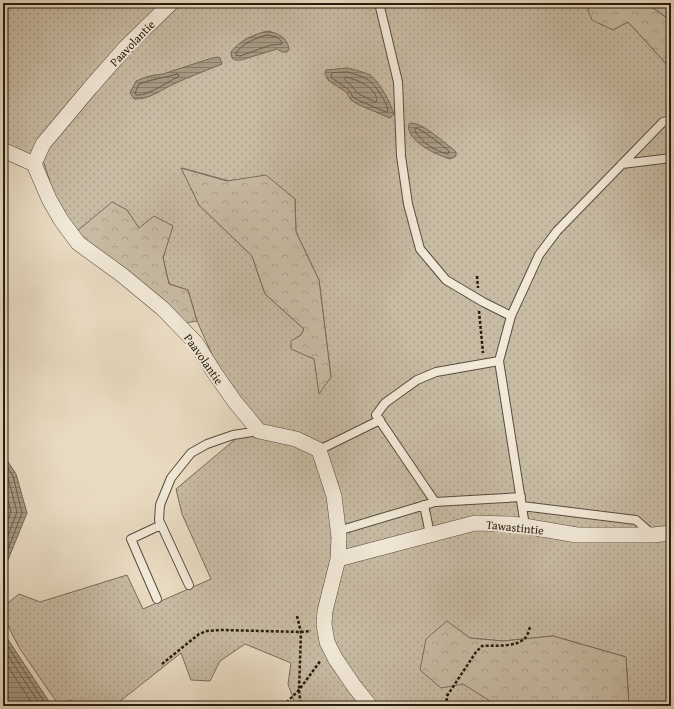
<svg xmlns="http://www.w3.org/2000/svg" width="674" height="709" viewBox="0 0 674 709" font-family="'Gentium Book Plus',serif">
	<defs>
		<pattern id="grass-dots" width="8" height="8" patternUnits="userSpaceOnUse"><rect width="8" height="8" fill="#c8bba4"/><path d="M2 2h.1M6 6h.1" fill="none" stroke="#aca08c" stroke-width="1.8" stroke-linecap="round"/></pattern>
		<pattern id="forest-crowns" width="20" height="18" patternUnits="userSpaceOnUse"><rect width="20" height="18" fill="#c8bba4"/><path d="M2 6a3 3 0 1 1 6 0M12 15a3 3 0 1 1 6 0" fill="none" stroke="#aca08c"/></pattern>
		<pattern id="water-rules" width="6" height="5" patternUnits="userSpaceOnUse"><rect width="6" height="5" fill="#a79a85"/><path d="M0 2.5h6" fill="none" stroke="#887d6b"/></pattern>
	</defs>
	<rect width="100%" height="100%" fill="#e9dbc2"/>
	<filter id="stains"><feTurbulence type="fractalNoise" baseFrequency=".005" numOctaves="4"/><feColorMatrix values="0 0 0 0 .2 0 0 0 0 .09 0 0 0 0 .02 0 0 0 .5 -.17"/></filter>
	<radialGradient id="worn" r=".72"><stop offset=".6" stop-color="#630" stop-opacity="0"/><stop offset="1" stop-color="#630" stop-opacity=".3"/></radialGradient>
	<path fill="url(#grass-dots)" stroke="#786c5a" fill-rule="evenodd" d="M3 3H592L588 10 613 30 628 22 671 69V706H629L626 657 553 636 503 641 470 638 447 622 463 684 505 706H296L288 684 291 663 245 644 220 661 210 681 191 680 181 653 114 706H80L71 700 58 704 20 649 3 616V607L19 594 40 602 127 575 143 609 211 579 182 514 176 489 257 421 231 397 197 321 188 290 169 284 163 258 172 226 139 229 127 210 76 232 53 192 43 160 3 143ZM182 168 295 199 296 232 319 280 331 377 314 359 292 341 301 335 304 329 265 294 252 256 199 205Z
		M646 3H671V21Z"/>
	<path fill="url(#forest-crowns)" stroke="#786c5a" d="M592 3H646L671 21V69L628 22 613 30 592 20 588 10Z
		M181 168 227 181 266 175 295 199 296 232 319 280 331 377 319 394 314 359 291 349V341L301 335 304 329 265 294 252 256 199 205Z
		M112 202 127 210 139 228 154 216 173 226 163 258 169 284 188 290 197 321 185 323 91 245 76 232Z
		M447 621 470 638 503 641 553 636 626 657 629 706H498L463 684 441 688 420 670 426 639Z"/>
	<path fill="url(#water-rules)" stroke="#746856" d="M267 31C278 33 287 37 289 49L287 52H282L277 49 241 60H235L232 58 231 52C240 40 253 35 267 31Z
		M218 57 220 58 222 64C207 70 191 76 176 83 162 89 149 100 134 99L130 93 136 81 149 76 163 74 212 58Z
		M348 68C355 70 364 72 370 75 380 82 390 102 394 114L390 118 359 105 351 100 346 92 329 81 325 74 326 70Z
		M412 123C424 124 442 141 453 149L456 152V156L450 159C437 155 405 141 409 124Z
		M3 454 16 474 27 513 3 572Z
		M3 632 52 706H3Z"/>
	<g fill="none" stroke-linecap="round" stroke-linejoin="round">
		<path stroke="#675c4a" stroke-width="1" d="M267 35C273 36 281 37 282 44L271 45 240 56 236 55V53C243 43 256 38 267 35Z
			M348 72C354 74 361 76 367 79 374 83 388 103 388 111L386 112 360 101 353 97 348 89 332 78 331 75 332 73Z
			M177 74 179 75 178 77C167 82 148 96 136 95L135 93 139 84C152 79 164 78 177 74Z
			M346 77C358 80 376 87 377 101L375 102 357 93 352 86 345 80Z
			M415 129 417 128C428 134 439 143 449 151V153L447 154C433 150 423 143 415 131Z
			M3 461 13 476 22 513 3 562
			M3 470 8 478 17 512 3 548
			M3 482 11 512 3 532
			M3 639 47 706
			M3 648 41 706
			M3 659 34 706"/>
		<defs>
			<path id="service" d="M379 3 398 82 401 156 408 204 420 249 446 280 483 302 511 316
				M622 164 671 158
				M499 361 436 372 417 380 385 403 376 415 435 502 521 497
				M319 450 380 420
				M424 505 430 534
				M522 506 636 520 653 535
				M525 526 499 361 511 316 539 255 557 231 663 122 671 120
				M338 531 435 502
				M189 585 159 520 160 505 171 478 191 453 207 444 233 435 259 431
				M157 599 131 539 161 525"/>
			<path id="minor" d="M171 3 126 47 90 88 43 144 34 164 49 199 61 220 78 243 122 275 162 308 196 343 214 372 235 402 259 431 296 439 319 450 334 496 339 537 338 559 325 611 324 624 327 642 335 658 354 686 370 706
				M3 150 34 164
				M338 559 475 523 512 524 577 535H653L671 533"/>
		</defs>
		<use href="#service" stroke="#584c3c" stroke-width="10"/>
		<use href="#minor" stroke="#584c3c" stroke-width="16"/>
		<path stroke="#271d10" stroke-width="2.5" stroke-dasharray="3 2" stroke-linecap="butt" d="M477 276 478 288
			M479 311 483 353
			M297 616 301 632 299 690 301 706
			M162 664 199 634 207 631 221 630 301 632 311 631
			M283 706 299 690 321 660
			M446 706 447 696 476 652 482 646C494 645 518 648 526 637 528 634 529 630 530 627"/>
		<use href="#service" stroke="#f1e8d7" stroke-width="8"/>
		<use href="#minor" stroke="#f1e8d7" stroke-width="15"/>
	</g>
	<g text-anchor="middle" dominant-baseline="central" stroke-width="4" stroke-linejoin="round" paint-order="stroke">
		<g font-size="12" fill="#271d10" stroke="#f1e8d7">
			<text transform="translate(132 43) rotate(-46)">Paavolantie</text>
			<text transform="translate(204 359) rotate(55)">Paavolantie</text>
			<text transform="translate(515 527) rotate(6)">Tawastintie</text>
		</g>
	</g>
	<rect width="674" height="709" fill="none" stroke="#e9dbc2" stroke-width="16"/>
	<rect x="4" y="4" width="666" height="701" fill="none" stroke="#271d10" stroke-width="2"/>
	<rect x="8" y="8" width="658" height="693" fill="none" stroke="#271d10"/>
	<rect width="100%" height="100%" filter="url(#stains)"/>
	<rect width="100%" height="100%" fill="url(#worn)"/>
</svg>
